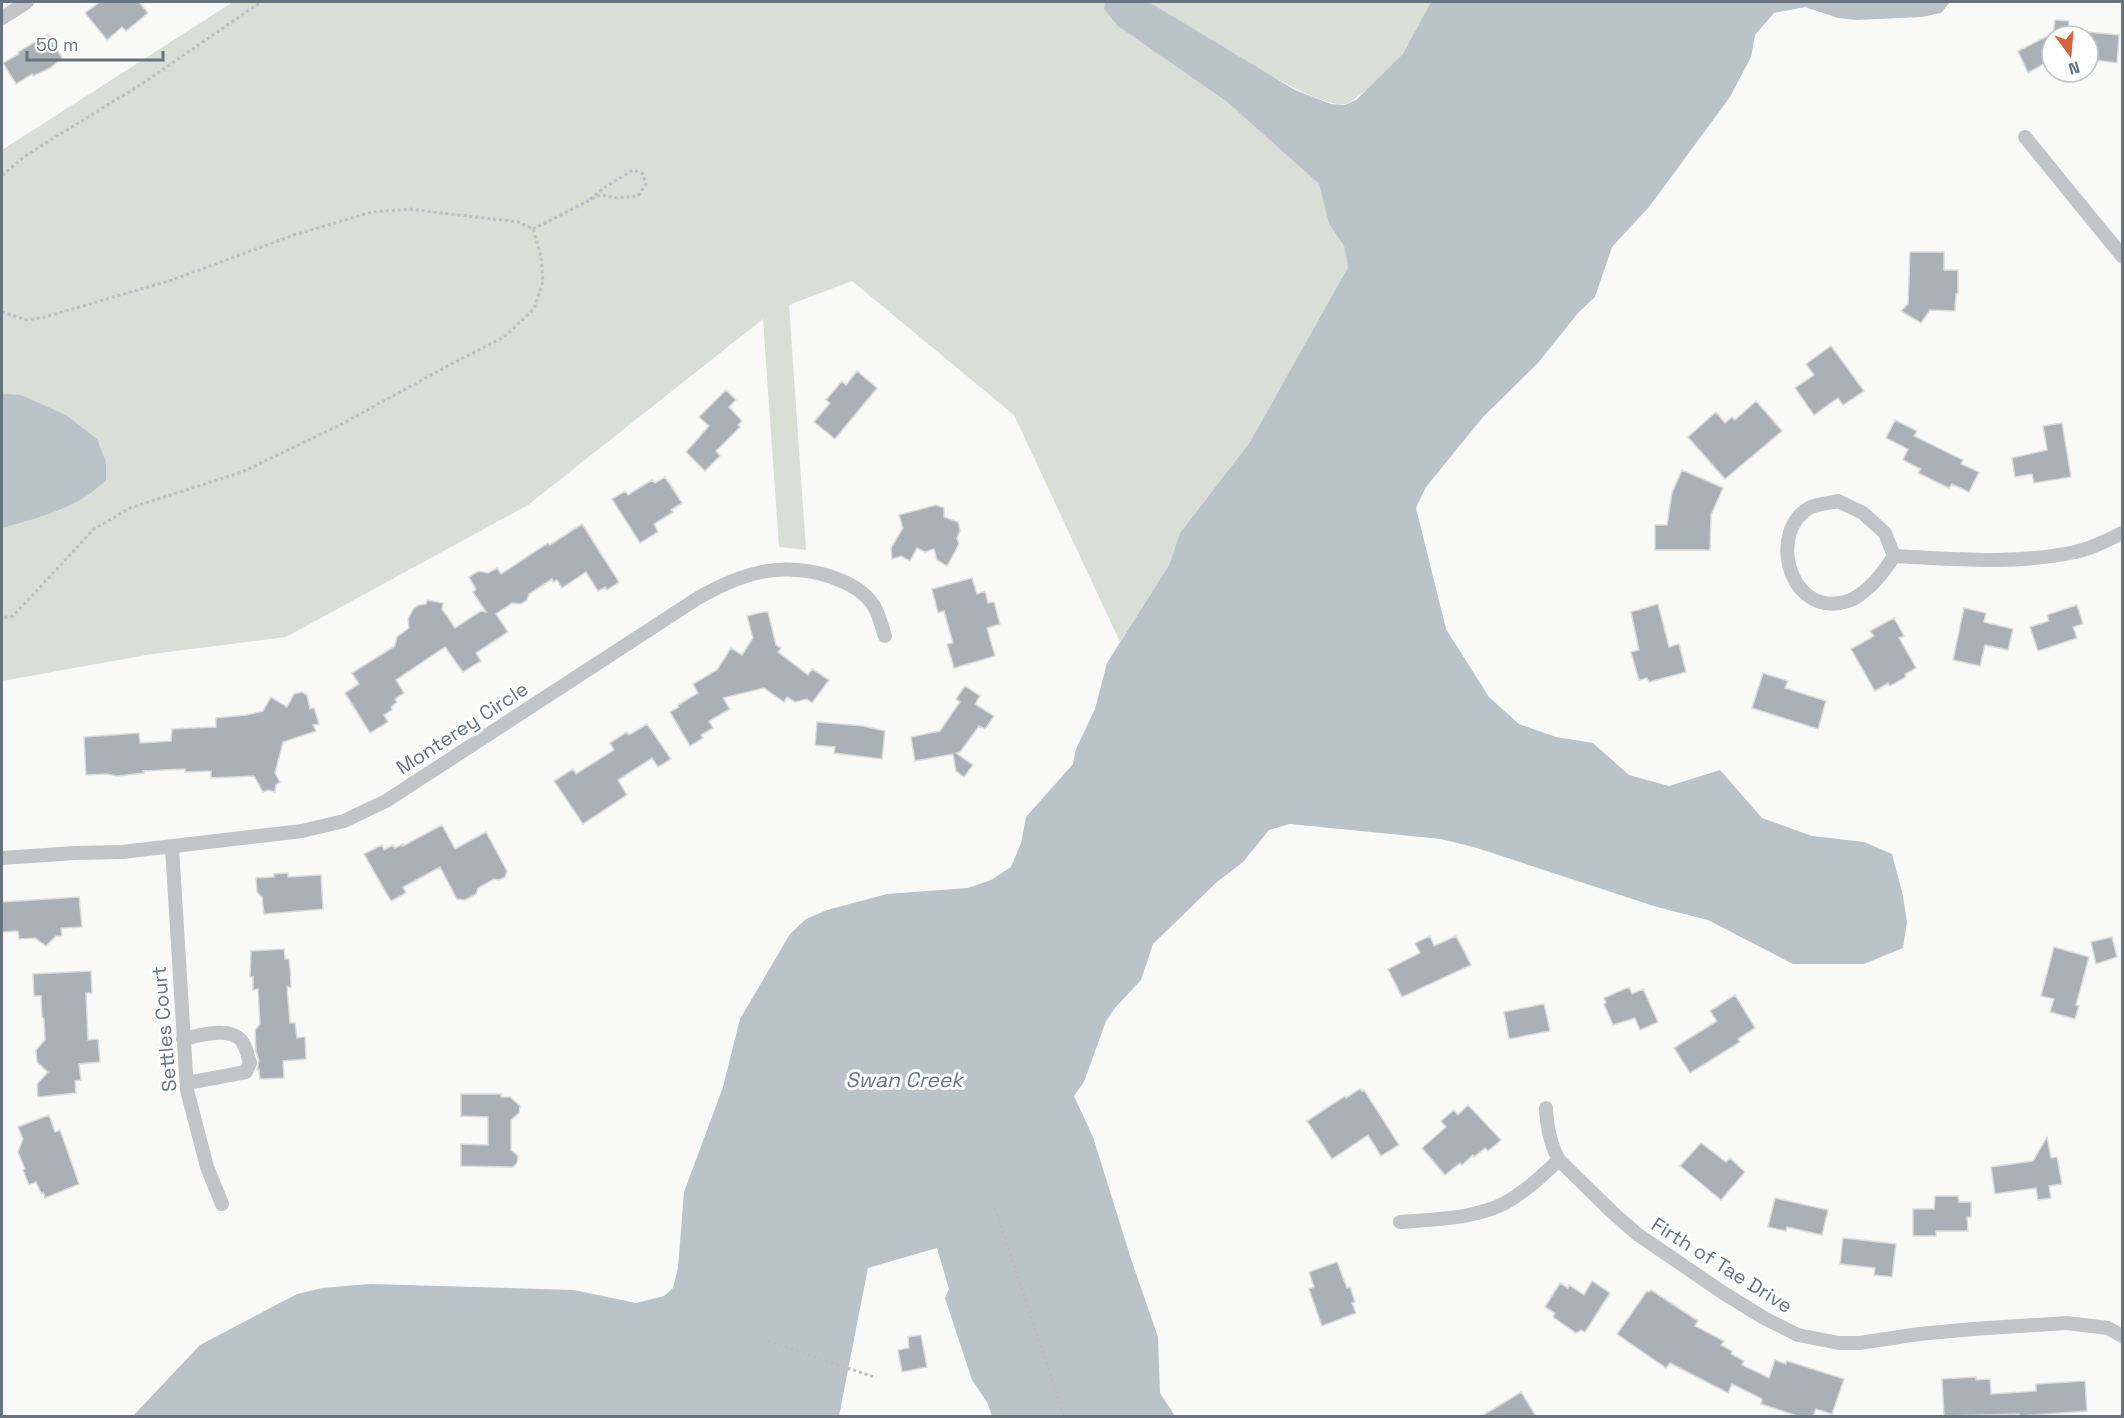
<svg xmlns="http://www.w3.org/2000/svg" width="2124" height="1418" viewBox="0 0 2124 1418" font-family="'Space Grotesk',sans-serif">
	<rect width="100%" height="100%" fill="#f9f9f7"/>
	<path fill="#d9ded7" d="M233 2H1106H1105L1226 101 1319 184 1329 224 1344 246 1348 267 1250 442 1180 533 1169 565 1120 642 1014 415 852 281 789 305 806 550 779 547 763 319 528 505 286 637 152 654 2 681V150Z
		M1149 2H1431C1422 18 1415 39 1403 54 1395 64 1356 102 1345 104 1314 110 1182 22 1149 2Z"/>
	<path fill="#bac4c8" d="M1105 2H1149L1295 90 1331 104 1345 105 1356 100 1403 54 1431 2H1950L1941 13 1922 17 1856 20 1838 18 1805 7 1774 13 1755 35 1751 57 1730 97 1649 207 1612 247 1595 297 1578 313 1538 363 1483 417 1426 487 1416 508 1446 629 1489 697 1519 724 1556 737 1593 743 1629 775 1669 786 1720 770 1762 818 1812 836 1864 842 1892 854 1903 896 1907 922 1903 948 1864 964H1793L1708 920 1657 907 1477 848 1441 839 1290 824 1269 830 1243 862 1217 882 1153 944 1141 980 1115 1008 1106 1021 1084 1082 1074 1096 1093 1137 1131 1259 1158 1337 1160 1393 1175 1416H992L987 1402 972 1380 945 1298 949 1289 937 1248 868 1268 839 1416H133L200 1345 297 1294 322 1288 370 1284 574 1290 636 1303 664 1296 673 1288 678 1268 684 1192 723 1087 740 1019 790 934 806 919 827 910 887 894 968 888 991 880 1011 867 1021 843 1026 817 1073 764 1076 749 1095 709 1107 663 1169 565 1180 533 1250 442 1348 267 1344 246 1329 224 1319 184 1226 101 1118 26 1104 9Z
		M2 394 21 395 66 415 97 439 106 462V480C77 509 40 517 2 528Z"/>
	<path fill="#a9b0b6" stroke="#dbdbd9" stroke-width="1.5" d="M100 2H139L148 13 126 31 122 27 107 40 85 13Z
		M2055 20 2069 21 2068 36H2053Z
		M2088 32 2119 35 2117 63 2088 59Z
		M48 34 62 58 50 68 33 76 32 74 16 84 3 63 19 54 18 52Z
		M2052 34V64L2045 63 2028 73 2018 51Z
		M1910 252H1944V270H1958V293L1956 294 1955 311 1930 310 1921 323 1901 311 1908 304Z
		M1831 346 1864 391 1843 405 1838 398 1814 415 1795 388 1814 375 1806 364Z
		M857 371 877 388 835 439 814 422 830 403 826 400 842 381 846 385Z
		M726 390 736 400 729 407 742 421 738 425 740 427 716 451 720 456 705 471 686 452 709 426 699 417Z
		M1756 401 1782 431 1725 479 1688 437 1716 412 1725 423 1732 417 1735 420Z
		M1895 420 1917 431 1914 436 1963 460 1961 464 1979 472 1969 492 1952 484 1949 488 1918 473 1921 469 1903 460 1908 449 1886 438Z
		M2062 423 2071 477 2034 483 2032 474 2015 477 2012 458 2047 450 2043 426Z
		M1682 470 1723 488 1711 515 1710 550H1655V525H1667L1672 493Z
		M665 477 682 503 671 510 673 512 654 524 658 532 640 543 612 499 625 491 628 495 652 480 655 483Z
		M936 505 944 508V517L958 522 960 531 957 538 959 544 947 566 937 560 934 549 925 552 917 548 910 561 901 556 892 559 891 548 903 528 899 515Z
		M582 524 619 582 607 590 605 587 598 591 586 572 562 588 557 580 553 582 552 579 529 594 527 600 521 604 512 603 496 614 508 632 476 653 481 661 463 672 445 647 396 680 404 693 395 699 397 702 391 707 392 710 384 715 388 722 370 733 345 693 359 684 352 673 395 646 397 637 409 628 408 619 414 608 419 605 426 604 427 600 443 603 442 609 455 628 481 611 486 612 473 592 476 589 469 577 479 571 488 573 497 568 501 574 548 543 550 545Z
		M972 578 977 594 985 591 988 603 994 602 1000 624 987 628 995 656 954 668 947 644 953 643 944 611 938 613 932 589Z
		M1658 604 1669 647 1679 644 1686 672 1649 682 1647 678 1639 680 1631 652 1639 650 1631 612Z
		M2077 605 2083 624 2073 627 2077 638 2038 651 2030 627 2049 621 2047 615Z
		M1964 608 1986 613 1984 622 2013 629 2008 650 1985 645 1980 666 1953 660Z
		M763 612H768L776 645 781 648 778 652 808 675 812 669 829 680 812 703 807 699 795 702 787 697 784 702 764 688 723 698 730 709 709 721 713 728 701 735 703 738 690 746 670 712 679 707 678 705 698 693 693 684 717 670 731 648 742 655 753 638 747 616Z
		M1894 618 1904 636 1899 638 1916 668 1905 674 1906 677 1890 686 1888 683 1875 691 1851 649 1874 636 1870 631Z
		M1763 673 1788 681 1785 688 1826 701 1818 729 1752 708Z
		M965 686 980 696 975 704 994 716 985 729 979 726 960 752 956 753 973 765 964 777 956 771 953 754 915 761 911 737 940 731 960 702 956 699Z
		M302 692 307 695 310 709 314 708 319 724 313 725 316 731 283 742 275 773 280 782 276 785 275 792 268 790 263 792 254 776 211 778V771L185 772V769L143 771 144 773 117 776 106 774 86 775 84 737 139 733 140 743 171 741 172 729 216 727V718L246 715 263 711 271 697 287 707 294 694Z
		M817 722 863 726 885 731 882 759 834 753 835 747 815 745Z
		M647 724 671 759 658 767 652 758 618 780 627 795 583 824 554 781 573 769 576 774 614 750 610 743 627 732 629 735Z
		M442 825 455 849 486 832 507 871 505 877 499 880 494 879 478 888 476 894 465 900 457 899 440 867 403 887 406 893 391 901 364 854 382 845 384 850 393 845 395 848 403 844V846Z
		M288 873V877L321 875 323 909 264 914 262 897 257 892 256 878 274 877V874Z
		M79 897 82 927 61 928 62 936H56L46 946 35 938 19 939 18 931 2 932V902Z
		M1430 936 1434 946 1456 936 1471 965 1402 997 1388 969 1420 953 1415 943Z
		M2112 937 2117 957 2096 964 2091 942Z
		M2054 947 2089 957 2076 1005 2079 1006 2075 1019 2050 1012 2054 999 2041 996Z
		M284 949 285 959H289L290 967 291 987H287L290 1023H295L297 1038 305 1037 306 1059 283 1061 284 1078 260 1079 259 1070H257L259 1061 256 1051 255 1030 260 1024 258 989 253 990V977H250L251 951Z
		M91 971 92 993H86L88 1040 98 1039 100 1062 79 1064 81 1080 75 1081 76 1093 38 1097 37 1084 48 1072 37 1062 36 1050 45 1040 44 1019 42 1017 41 996H34L33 974Z
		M1629 987 1632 994 1643 989 1658 1022 1640 1030 1635 1018 1613 1025 1604 1004 1606 1003 1604 998Z
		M1735 995 1755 1028 1738 1039 1740 1042 1690 1073 1674 1048 1717 1021 1710 1011Z
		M1544 1004 1550 1031 1509 1039 1504 1012Z
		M1360 1089 1362 1091 1364 1090 1399 1145 1381 1156 1368 1135 1332 1159 1307 1121 1345 1096 1346 1098Z
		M461 1094H501V1097H510L520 1106 519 1113 511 1120V1150L518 1156 517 1163 513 1167 461 1166V1144L488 1145V1117L461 1116Z
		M1468 1105 1501 1140 1488 1151 1485 1148 1474 1157 1473 1155 1462 1165 1460 1163 1445 1175 1422 1148 1446 1127 1441 1121 1454 1110 1458 1115Z
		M49 1115 55 1132 60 1130 79 1184 45 1198 43 1192 41 1193 36 1182 29 1185 23 1170 25 1169 18 1152 23 1139 18 1127Z
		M2047 1137 2051 1158 2057 1157 2062 1184 2049 1186 2051 1198 2038 1200 2036 1188 1995 1194 1991 1167 2033 1161Z
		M1701 1143 1726 1162 1730 1158 1745 1172 1721 1200 1680 1166Z
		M1935 1196H1958L1959 1202H1971V1217H1967L1968 1231H1936V1236H1913V1209H1934Z
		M1775 1198 1828 1210 1822 1235 1787 1227 1786 1231 1768 1227Z
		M1843 1238 1896 1244 1892 1277 1874 1275 1875 1268 1840 1264Z
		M1337 1262 1347 1288 1350 1287 1355 1302 1352 1303 1356 1313 1322 1326 1309 1289 1314 1287 1309 1272Z
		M1592 1281 1610 1293 1585 1332 1581 1330 1576 1333 1553 1317 1555 1313 1545 1307 1560 1283 1568 1288 1569 1285 1584 1295Z
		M1651 1290 1698 1321 1695 1326 1724 1341 1721 1345 1732 1351 1731 1354 1744 1361 1742 1365 1769 1378 1775 1360 1786 1364 1787 1361 1844 1379 1832 1414 1816 1409 1813 1416H1798L1761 1404 1762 1399 1732 1384 1728 1393 1670 1363 1666 1368 1617 1334 1647 1291 1649 1292Z
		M921 1335 927 1367 902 1372 898 1350 909 1348 908 1337Z
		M1976 1377V1380L1990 1379 1991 1394 2036 1391V1384L2085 1381 2087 1411 2019 1416V1414L1944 1416 1942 1379Z
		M1521 1392 1536 1416H1482Z"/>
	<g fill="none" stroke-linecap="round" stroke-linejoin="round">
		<path stroke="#bbbec0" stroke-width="3" stroke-dasharray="3 3" stroke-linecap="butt" d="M2 175 28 154 140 85 261 2
			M533 229 600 195 617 198 638 196 646 184 643 174 633 170 605 187 589 200
			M2 312 27 320 45 317 172 280 294 235 372 212 409 209 518 222 533 229 541 256 543 282 534 309 504 337 451 364 340 425 242 472 130 508 94 529 13 616 2 618
			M995 1208 1064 1416
			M768 1341 874 1377"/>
		<path stroke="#c1c5c8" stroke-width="14" d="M2 18 27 2
			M2025 137 2122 256
			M1838 501 1863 513 1885 533 1894 556C1883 573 1871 589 1853 599 1849 601 1845 602 1840 603 1787 612 1768 529 1811 507 1818 504 1830 503 1838 501Z
			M1894 556C1954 559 2015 565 2075 552 2091 549 2108 540 2122 533
			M172 847 187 1090 207 1167 222 1204
			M2 858 75 853 122 852 302 831 344 821 386 801 698 598C742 573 780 561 829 576 847 582 864 590 874 606 879 615 882 627 885 636
			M183 1039C198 1036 228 1026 241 1040 246 1046 248 1056 250 1063L246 1072 187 1083
			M1546 1108C1547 1127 1550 1144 1559 1160L1612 1212 1637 1234 1722 1292 1764 1318 1798 1335 1839 1343H1859L1919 1334 1973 1329 2067 1323 2108 1328 2122 1336
			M1400 1222C1435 1219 1474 1219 1505 1203 1525 1192 1543 1175 1559 1160"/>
	</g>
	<g text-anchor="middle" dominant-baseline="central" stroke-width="6" stroke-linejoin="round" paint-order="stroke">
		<g font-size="20" fill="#667480" stroke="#fff">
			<text transform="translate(462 728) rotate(-33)">Monterey Circle</text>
			<text transform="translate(164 1029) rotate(-95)">Settles Court</text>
			<text transform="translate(1722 1265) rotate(32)">Firth of Tae Drive</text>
		</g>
		<g font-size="21" font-style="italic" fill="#677980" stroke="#fff">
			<text x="904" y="1079">Swan Creek</text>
		</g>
	</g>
	<rect width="2124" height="1418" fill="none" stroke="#667480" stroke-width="6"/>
	<g transform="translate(2070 54) rotate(164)"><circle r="28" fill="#ffffff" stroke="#c2c7cc" stroke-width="1.5"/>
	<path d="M0-4.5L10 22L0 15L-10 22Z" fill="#d5633b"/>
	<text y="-9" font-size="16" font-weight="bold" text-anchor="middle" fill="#667480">N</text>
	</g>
	<path d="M27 51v9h136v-9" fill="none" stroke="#667480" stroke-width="3"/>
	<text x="36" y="51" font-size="18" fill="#667480" stroke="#ffffff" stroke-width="4.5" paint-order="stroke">50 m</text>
</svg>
